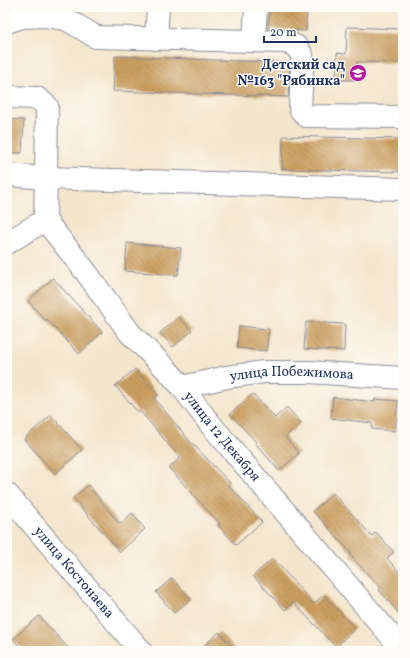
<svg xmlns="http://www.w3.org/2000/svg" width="410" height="658" viewBox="0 0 410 658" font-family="Vollkorn,serif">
	<defs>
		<pattern id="building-back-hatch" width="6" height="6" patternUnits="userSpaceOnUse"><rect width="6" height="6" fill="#cc9f5e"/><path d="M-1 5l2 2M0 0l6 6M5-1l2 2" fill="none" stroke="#a58251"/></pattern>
	</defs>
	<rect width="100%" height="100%" fill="#fdfcf7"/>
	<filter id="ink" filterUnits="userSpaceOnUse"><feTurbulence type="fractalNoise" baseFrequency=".025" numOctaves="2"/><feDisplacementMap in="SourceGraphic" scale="8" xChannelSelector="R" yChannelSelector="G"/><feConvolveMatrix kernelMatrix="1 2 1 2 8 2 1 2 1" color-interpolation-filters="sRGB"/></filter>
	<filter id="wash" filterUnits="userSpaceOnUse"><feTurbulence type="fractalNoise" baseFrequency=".012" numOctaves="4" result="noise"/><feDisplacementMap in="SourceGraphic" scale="16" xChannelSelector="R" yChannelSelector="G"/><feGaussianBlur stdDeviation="0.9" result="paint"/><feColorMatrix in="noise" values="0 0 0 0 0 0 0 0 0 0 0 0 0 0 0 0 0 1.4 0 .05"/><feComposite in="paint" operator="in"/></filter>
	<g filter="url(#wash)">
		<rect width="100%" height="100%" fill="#f4e6cd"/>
		<g id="blocks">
			<path fill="url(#building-back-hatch)" d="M270 7H307L306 31 268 29Z
				M347 27 403 29V63L357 62 356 80H336L337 53 346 54Z
				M115 56 290 63 288 97 113 91Z
				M7 119 24 120 22 153H7Z
				M283 136 403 139V172L282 169Z
				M127 243 181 248 178 275 125 271Z
				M53 278 102 332 79 354 47 319 46 321 28 301Z
				M179 317 192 331 173 347 160 333Z
				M306 322 345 324 344 351 304 349Z
				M239 326 269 329 266 351 237 348Z
				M135 369 158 395 154 398 193 445H194L230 483 228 485 262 522 236 545 218 525 220 524 169 468 180 458 140 411 138 412 115 386Z
				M253 394 275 418 287 407 301 423 285 437 299 453 279 471 255 443 256 442 230 414Z
				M333 397 374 402 375 399 398 401 395 431 372 429V423L331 418Z
				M51 415 82 450 55 474 24 439Z
				M88 485 120 524 132 513 145 529 120 552 73 498Z
				M333 493 372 536 376 532 394 552 387 558 403 577V618L379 590 381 588 350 555 352 554 313 511Z
				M273 558 286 573 314 604 323 595 355 628 336 647 293 602 285 610 253 576Z
				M172 578 191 599 174 613 156 592Z
				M39 616 71 651H24L13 639Z
				M219 632 237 651H199Z"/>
		</g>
	</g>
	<g filter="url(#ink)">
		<use href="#blocks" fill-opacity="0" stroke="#888a96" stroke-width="1"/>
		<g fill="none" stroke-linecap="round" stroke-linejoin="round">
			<defs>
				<g id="minor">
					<path d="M7 22 22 17 45 16 66 19 96 37 285 42 296 46 302 55V69L300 109 306 116 403 117"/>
					<path d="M156 39 158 7"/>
					<path d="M254 41 256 7"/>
					<path d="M7 97 37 98 47 106 46 178 45 220"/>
					<path d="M7 175 46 178 403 189"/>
					<path id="s1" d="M45 220 86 272 130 333 167 370 182 387 211 425 403 650"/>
					<path d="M7 243 45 220"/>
					<path id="s2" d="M182 387 227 377 264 372H308L403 378"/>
					<path id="s3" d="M7 494 141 651"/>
				</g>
			</defs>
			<use href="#minor" stroke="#888a96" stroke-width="24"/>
			<use href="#minor" stroke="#fff" stroke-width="22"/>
		</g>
	</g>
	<defs>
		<symbol id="school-disc" viewBox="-11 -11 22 22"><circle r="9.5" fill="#b5179e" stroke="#fdfcf7"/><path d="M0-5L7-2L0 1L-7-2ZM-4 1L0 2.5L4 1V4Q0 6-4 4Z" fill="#fff"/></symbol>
	</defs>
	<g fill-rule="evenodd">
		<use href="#school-disc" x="348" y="63" width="20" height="20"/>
	</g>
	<g text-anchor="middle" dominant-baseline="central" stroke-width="3" stroke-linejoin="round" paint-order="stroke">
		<g font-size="14" font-weight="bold" fill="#1b2f5e" stroke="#fdfcf7" text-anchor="end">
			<text x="345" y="65">Детский сад<tspan x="345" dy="16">№163 "Рябинка"</tspan></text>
		</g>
		<g font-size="14" fill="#1b2f5e" stroke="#fdfcf7">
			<text stroke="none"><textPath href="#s2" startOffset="111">улица Побежимова</textPath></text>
			<text stroke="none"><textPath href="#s1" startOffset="280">улица 12 Декабря</textPath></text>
			<text stroke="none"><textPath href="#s3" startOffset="103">улица Костонаева</textPath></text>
		</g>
	</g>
	<rect width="410" height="658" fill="none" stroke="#fdfcf7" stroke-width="24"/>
	<path d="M264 36v6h52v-6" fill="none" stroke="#1b2f5e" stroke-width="2"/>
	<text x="270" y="36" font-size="12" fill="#1b2f5e" stroke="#fdfcf7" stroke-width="3" paint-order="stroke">20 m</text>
</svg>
